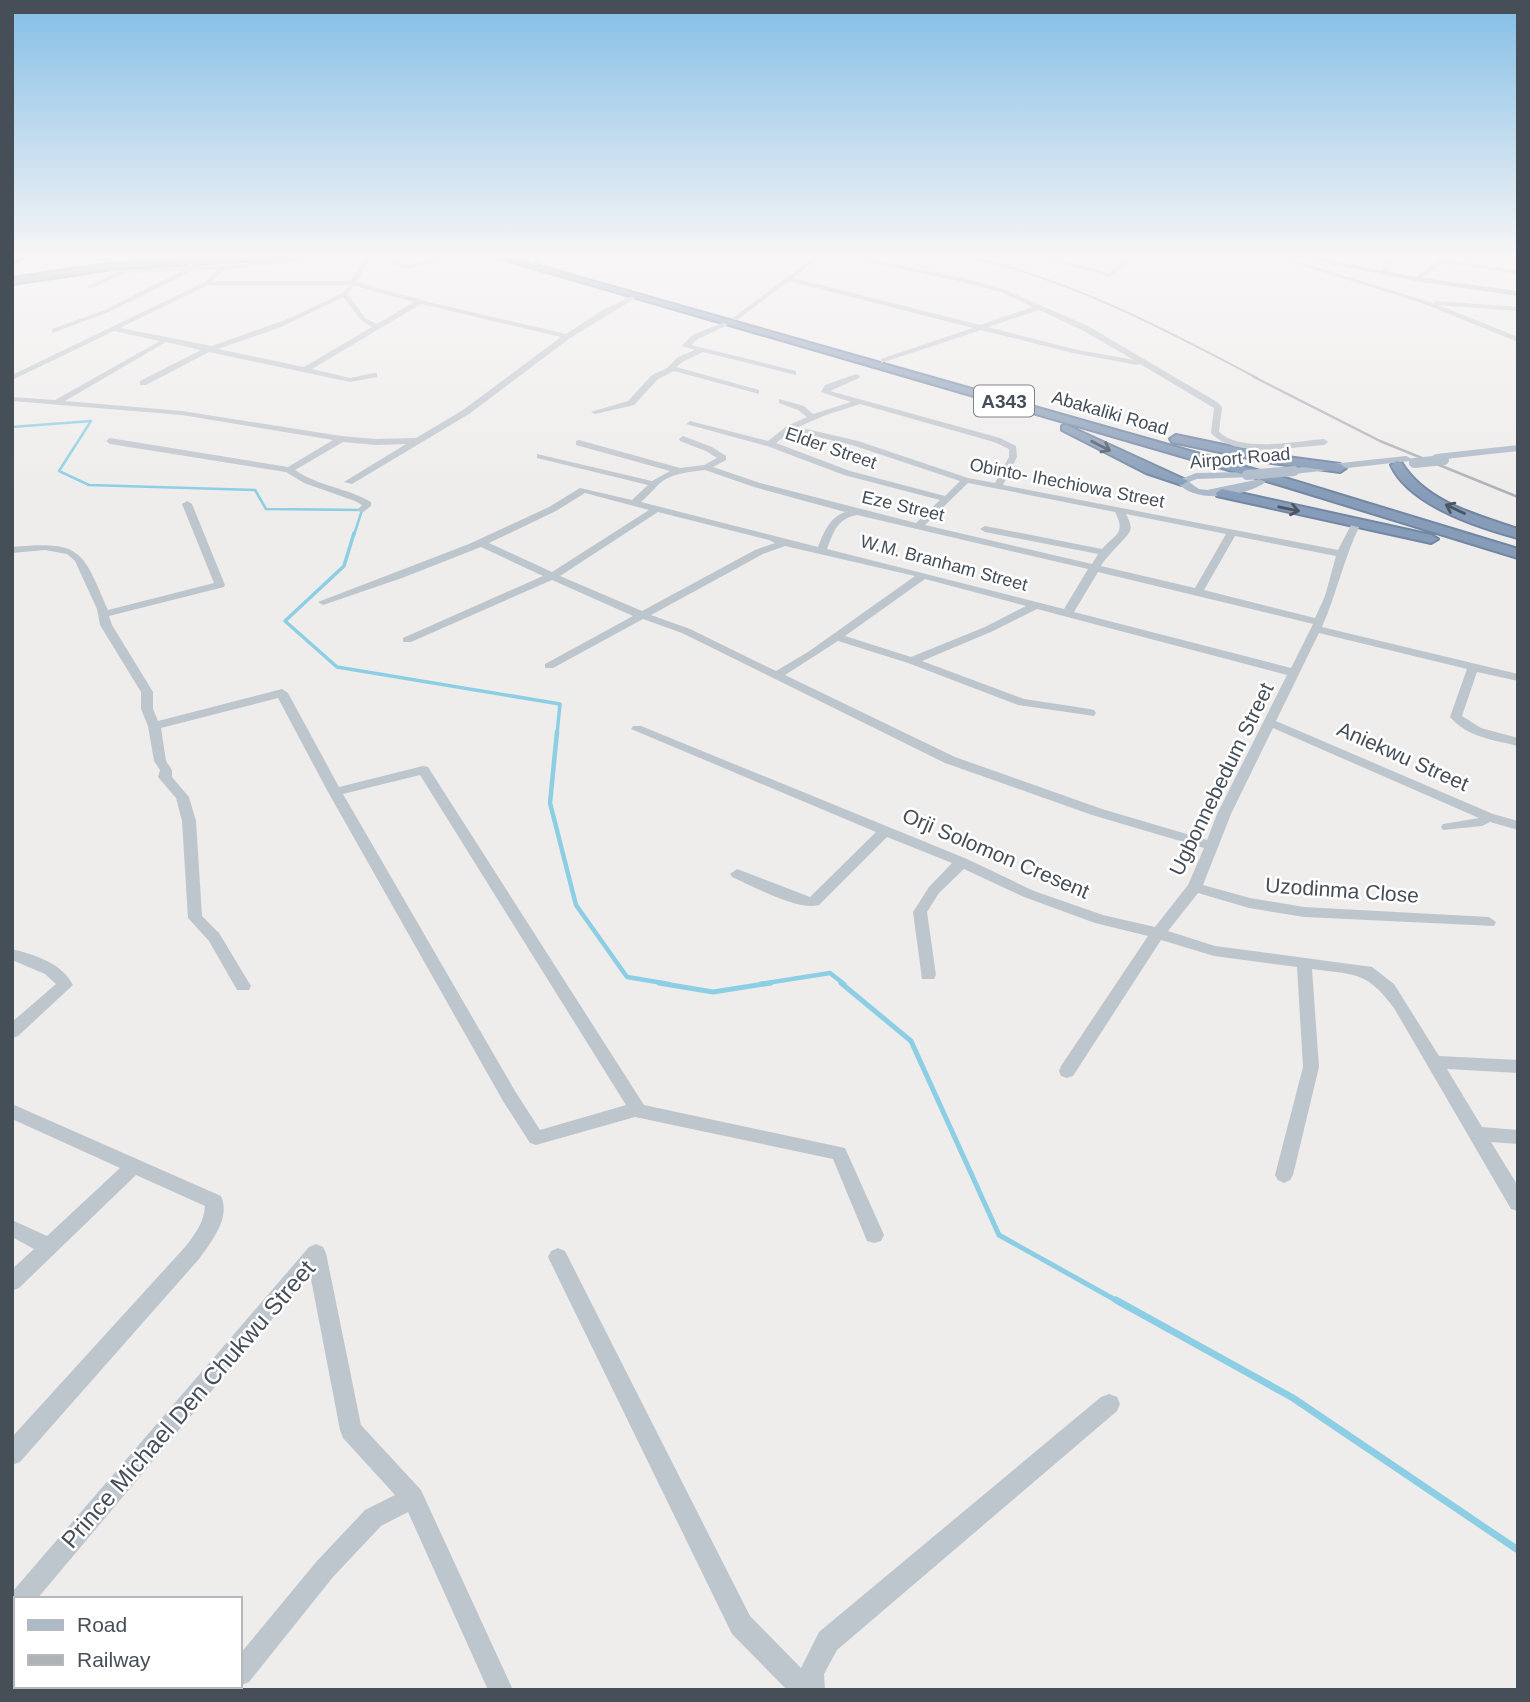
<svg xmlns="http://www.w3.org/2000/svg" width="1530" height="1702" viewBox="0 0 1530 1702" font-family="Arial,sans-serif">
	<rect width="100%" height="100%" fill="#efecec"/>
	<g fill="none" stroke-linecap="round" stroke-linejoin="round">
		<path stroke="#8ccee4" stroke-width="2.5" d="M12 427 91 421 59 471 89 485 255 490 266 509 362 510 354 535"/>
		<path stroke="#8ccee4" stroke-width="3.5" d="M354 533 344 566 285 621 337 667 560 704 557 734"/>
		<path stroke="#8ccee4" stroke-width="4.5" d="M557 732 550 803 576 905 627 977 669 984
			M760 984 830 973 844 984"/>
		<path stroke="#8ccee4" stroke-width="5" d="M659 983 713 992 771 983
			M841 983 911 1041 999 1235 1119 1302"/>
		<path stroke="#8ccee4" stroke-width="7" d="M1116 1300 1293 1398 1518 1550"/>
		<defs>
			<path id="highway" d="M21 254H31L12 263V257Z
				M271 254H309L305 257 113 269 12 284V278L113 263Z
				M485 254H497L1288 479 1518 549V558L1280 485Z
				M1066 425 1188 481 1182 485 1146 473 1062 430V426Z
				M1176 435 1272 455 1340 464 1346 468 1340 472 1272 463 1172 442 1170 439Z
				M1397 461 1401 462C1425 502 1476 515 1518 529V538C1477 527 1409 505 1391 465Z
				M1222 489 1431 535 1438 539 1431 543 1217 496 1216 493Z"/>
		</defs>
		<use href="#highway" stroke="#7287a4" stroke-width="4"/>
		<path fill="#bec6cd" fill-rule="evenodd" d="M343 254H360L224 270 213 281H350L367 254H373L356 282 433 303 566 334 603 310 634 295 639 296 570 338 469 414 352 484 344 482 406 444 376 445 343 442 295 470C318 486 347 488 371 502V506L362 513 357 510 362 505 355 501 304 483 286 472 110 444 106 441 110 438 288 467 333 440 182 415 12 401V397L55 400 160 341 114 331 12 380V375L205 282 216 270H194L109 312 52 333V329L105 310 182 271 125 273 92 288H88V286L117 273 110 272V270L186 267 193 260 196 262 193 266H222ZM208 285H352L414 302 377 324 365 318 348 294 353 287 350 285 342 293 293 317 212 346 120 328ZM343 297 361 320 372 327 304 367 218 349 281 327ZM421 304 561 337 463 410 416 438 376 439 341 436 182 411 65 401 166 342 201 350 140 381V385H146L209 352 350 382 377 377V373H374L350 378 312 369Z
			M391 254H397L398 263C421 268 444 252 467 254L408 269 393 265Z
			M553 254H561L531 264 528 262Z
			M818 254H824L793 278 980 325 1033 307 1001 292 962 282 832 254H842L963 278 1005 290 1088 326 1217 402 1222 407 1219 432C1242 453 1296 441 1324 439L1328 442 1324 445C1292 447 1235 459 1211 433L1214 408 1140 364 1137 365 1073 353 981 330 881 363V359L973 328 789 281 737 320H733V318ZM1039 310 1082 330 1134 360 1073 349 988 327Z
			M948 254H958L1009 266 1006 268Z
			M1029 254H1038L1109 273 1132 254H1138L1110 277Z
			M1265 254H1273L1433 303 1436 301 1518 307V311L1438 305 1518 337V342L1422 303Z
			M1389 254 1392 256 1387 273 1382 274 1386 256Z
			M1439 254H1445L1444 260 1518 270V274L1443 263 1418 280H1414V278L1437 262Z
			M730 320 732 323 698 339 691 345 796 371V375L703 352 684 361 676 367 759 390V394L674 371 658 379 634 405 595 414 591 412 628 401 652 375 667 368 678 357 695 350 682 346 692 335Z
			M856 374 860 376 859 378 830 391 1000 438 1016 446 1017 457 1003 485 1338 550 1353 521H1359L1361 523C1344 557 1337 593 1322 627L1518 674V681L1477 672 1462 716 1481 728 1518 738V746C1494 740 1467 737 1450 717L1467 669 1319 633 1276 721 1493 814 1518 821V830L1490 822 1482 826 1443 830 1441 827 1443 824 1479 818 1273 728 1231 814 1203 885 1250 898 1304 907 1489 917 1496 922 1494 926 1304 917 1249 908 1198 893 1168 931 1215 946 1372 967 1394 984 1439 1056 1518 1060V1073L1447 1069 1482 1127 1518 1130V1144L1491 1142 1518 1186V1211L1511 1209 1394 1008C1367 971 1355 975 1312 969L1319 1067 1293 1175 1290 1180 1284 1183 1278 1180 1275 1175 1303 1067 1297 967 1214 956 1161 940 1073 1076 1067 1078 1061 1076 1059 1071 1061 1066 1148 936 1095 923 1024 897 964 869 939 893 927 912 936 975 934 979H922L913 912 929 887 952 863 887 837 819 905C797 911 753 886 732 877L730 874 737 869 810 897 876 832 631 729 633 726H641L967 859 1034 891 1103 915 1155 927 1188 885 1204 848 1092 815 945 763 682 633 643 619 553 668H545V664L633 616 552 580 411 642H403V638L543 576 481 547 402 578 323 605 318 602 469 544 549 507 580 488 632 500 648 485 537 458V454L652 481 670 471 576 445V441L579 440 680 468 704 465 717 458 706 451 680 441 679 439 683 436 712 447 726 456V460L713 467 760 483 916 523 940 500 844 475 767 446 686 424 690 421 768 441 787 426 807 417 798 410 779 403V399L804 406 813 414 851 402 821 392 825 385ZM860 404 994 442 1009 449V457L995 483 968 478 858 441 798 427 826 415ZM792 431 852 445 960 481 945 496 850 471 776 443ZM705 470 754 487 845 512C829 518 824 532 818 547L641 502C647 497 652 491 657 486 669 473 690 472 705 470ZM968 483 1115 512C1126 533 1116 534 1102 549L985 526 980 529 985 532 1098 554 1092 564 925 525ZM585 493 649 510 552 572 489 543 556 511ZM658 512 769 540 775 543 755 550 642 611 560 576ZM1126 514 1226 534 1195 588 1101 566C1107 555 1127 538 1130 531 1132 525 1129 520 1126 514ZM857 515 1088 569 1064 609 827 549C834 531 837 519 857 515ZM1235 536 1336 556 1325 596 1315 618 1204 590ZM785 546 915 576 808 652 776 671 690 629 651 615 763 554ZM1098 572 1313 624 1291 668 1074 612ZM925 579 1026 606 985 627 911 657 845 636ZM1037 609 1287 675 1217 814 1207 840 1102 809 955 757 785 675 838 641 908 663 1018 705 1094 716 1096 713 1094 710 1090 709 1024 699 922 661 993 631Z
			M187 501 192 504 225 585 224 587 109 616 112 625 153 692V709L158 721 282 689 288 693 339 787 423 766 428 767 644 1105 845 1148 884 1235 881 1241 874 1243 867 1241 833 1159 635 1117 536 1145 530 1143 503 1101 328 792 278 698 161 728 166 761 172 770V777L189 797 196 821 202 916 219 933 251 986 249 990H237L209 941 188 918 182 821 176 798 158 777 160 770 154 761 148 726 141 709V692L100 625 97 609 75 561 67 554 45 550 12 553V547C81 541 82 549 108 610L214 583 182 504ZM420 775 626 1105 540 1130 515 1091 343 794Z
			M12 949C35 955 62 963 73 985L18 1036 12 1038V1022L56 984 45 974 12 960Z
			M12 1104 221 1196C231 1218 211 1242 199 1259L20 1462 12 1465V1437L185 1247C195 1234 204 1223 205 1206L136 1175 19 1288 12 1291V1269L34 1249 12 1237V1220L47 1236 120 1168 12 1119Z
			M316 1244 323 1247 326 1253 361 1425 421 1490 513 1690H488L408 1512 381 1526 333 1577 249 1682 242 1685 241 1690H216L217 1686H240V1654L317 1561 365 1510 395 1495 343 1438 340 1430 310 1274 37 1599H16V1609L13 1607V1591L309 1247Z
			M558 1248 565 1251 750 1616 801 1668 819 1632 1101 1397 1109 1394 1117 1397 1120 1404 1117 1411 837 1650 824 1674 825 1690H787L732 1634 548 1257 551 1251Z"/>
		<path fill="#adbac9" fill-rule="evenodd" d="M1282 254H1296L1416 277 1518 291V296L1416 281Z
			M1518 445V451L1436 460 1430 457 1436 454Z
			M1406 456 1412 459 1410 461 1294 474 1288 471 1294 468Z
			M1247 472 1253 475 1251 477 1197 479 1189 482 1199 489 1207 490 1260 479 1266 482C1244 497 1194 505 1176 481L1196 473Z"/>
		<use href="#highway" fill="#869cb8" fill-rule="evenodd"/>
		<path stroke="#aeb1b6" stroke-width="2" d="M960 254C1069 279 1159 326 1257 378"/>
		<path stroke="#aeb1b6" stroke-width="2.5" d="M1254 377 1380 441 1518 497"/>
		<path stroke="#adbac9" stroke-width="10" d="M1414 463 1444 460
			M1247 475 1294 471"/>
	</g>
	<defs><path id="oneway-shaft" d="M-6 0H5M1.5-3L5.5 0L1.5 3" fill="none" stroke-width="1.6" stroke-linecap="round" stroke-linejoin="round" transform="scale(1.75)"/></defs>
	<g stroke="#4c5662">
		<use href="#oneway-shaft" transform="translate(1101 446) rotate(27)"/>
		<use href="#oneway-shaft" transform="translate(1289 509) rotate(12)"/>
		<use href="#oneway-shaft" transform="translate(1455 509) rotate(-155)"/>
	</g>
	<linearGradient id="sky" x2="0" y2="1"><stop stop-color="#83bee6"/><stop offset="0.52" stop-color="#f8f6f6"/><stop offset="1" stop-color="#f8f6f6" stop-opacity="0"/></linearGradient>
	<rect width="1530" height="492" fill="url(#sky)"/>
	<g text-anchor="middle" dominant-baseline="central" stroke-width="5" stroke-linejoin="round" paint-order="stroke">
		<g font-size="18" fill="#464e58" stroke="#fff">
			<text transform="translate(1110 413) rotate(16)">Abakaliki Road</text>
			<text transform="translate(831 448) rotate(19)">Elder Street</text>
			<text transform="translate(1240 458) rotate(-5)">Airport Road</text>
			<text transform="translate(1067 483) rotate(11)">Obinto- Ihechiowa Street</text>
			<text transform="translate(903 506) rotate(13)">Eze Street</text>
			<text transform="translate(944 563) rotate(15)">W.M. Branham Street</text>
		</g>
		<rect fill="#fff" stroke="#7e838a" stroke-width="2" x="974" y="385.5" width="60" height="31" rx="5"/>
		<g font-size="19" font-weight="bold" fill="#464e58">
			<text x="1004" y="401">A343</text>
		</g>
		<g font-size="21" fill="#464e58" stroke="#fff">
			<text transform="translate(1403 756) rotate(24)">Aniekwu Street</text>
			<text transform="translate(1221 779) rotate(-64)">Ugbonnebedum Street</text>
			<text transform="translate(996 853) rotate(23)">Orji Solomon Cresent</text>
			<text transform="translate(1342 890) rotate(4)">Uzodinma Close</text>
		</g>
		<g font-size="24" fill="#464e58" stroke="#fff">
			<text transform="translate(188 1404) rotate(-49)">Prince Michael Den Chukwu Street</text>
		</g>
	</g>
	<rect width="1530" height="1702" fill="none" stroke="#464e58" stroke-width="28"/>
	<rect x="14" y="1597" width="228" height="91" fill="#ffffff" stroke="#b5b8bc" stroke-width="2"/>
	<rect x="28" y="1620" width="35" height="10" fill="#adbac9" stroke="#b5b8bc" stroke-width="2"/>
	<text x="77" y="1632" font-size="21" fill="#464e58">Road</text>
	<rect x="28" y="1655" width="35" height="10" fill="#aeb1b6" stroke="#b5b8bc" stroke-width="2"/>
	<text x="77" y="1667" font-size="21" fill="#464e58">Railway</text>
</svg>
